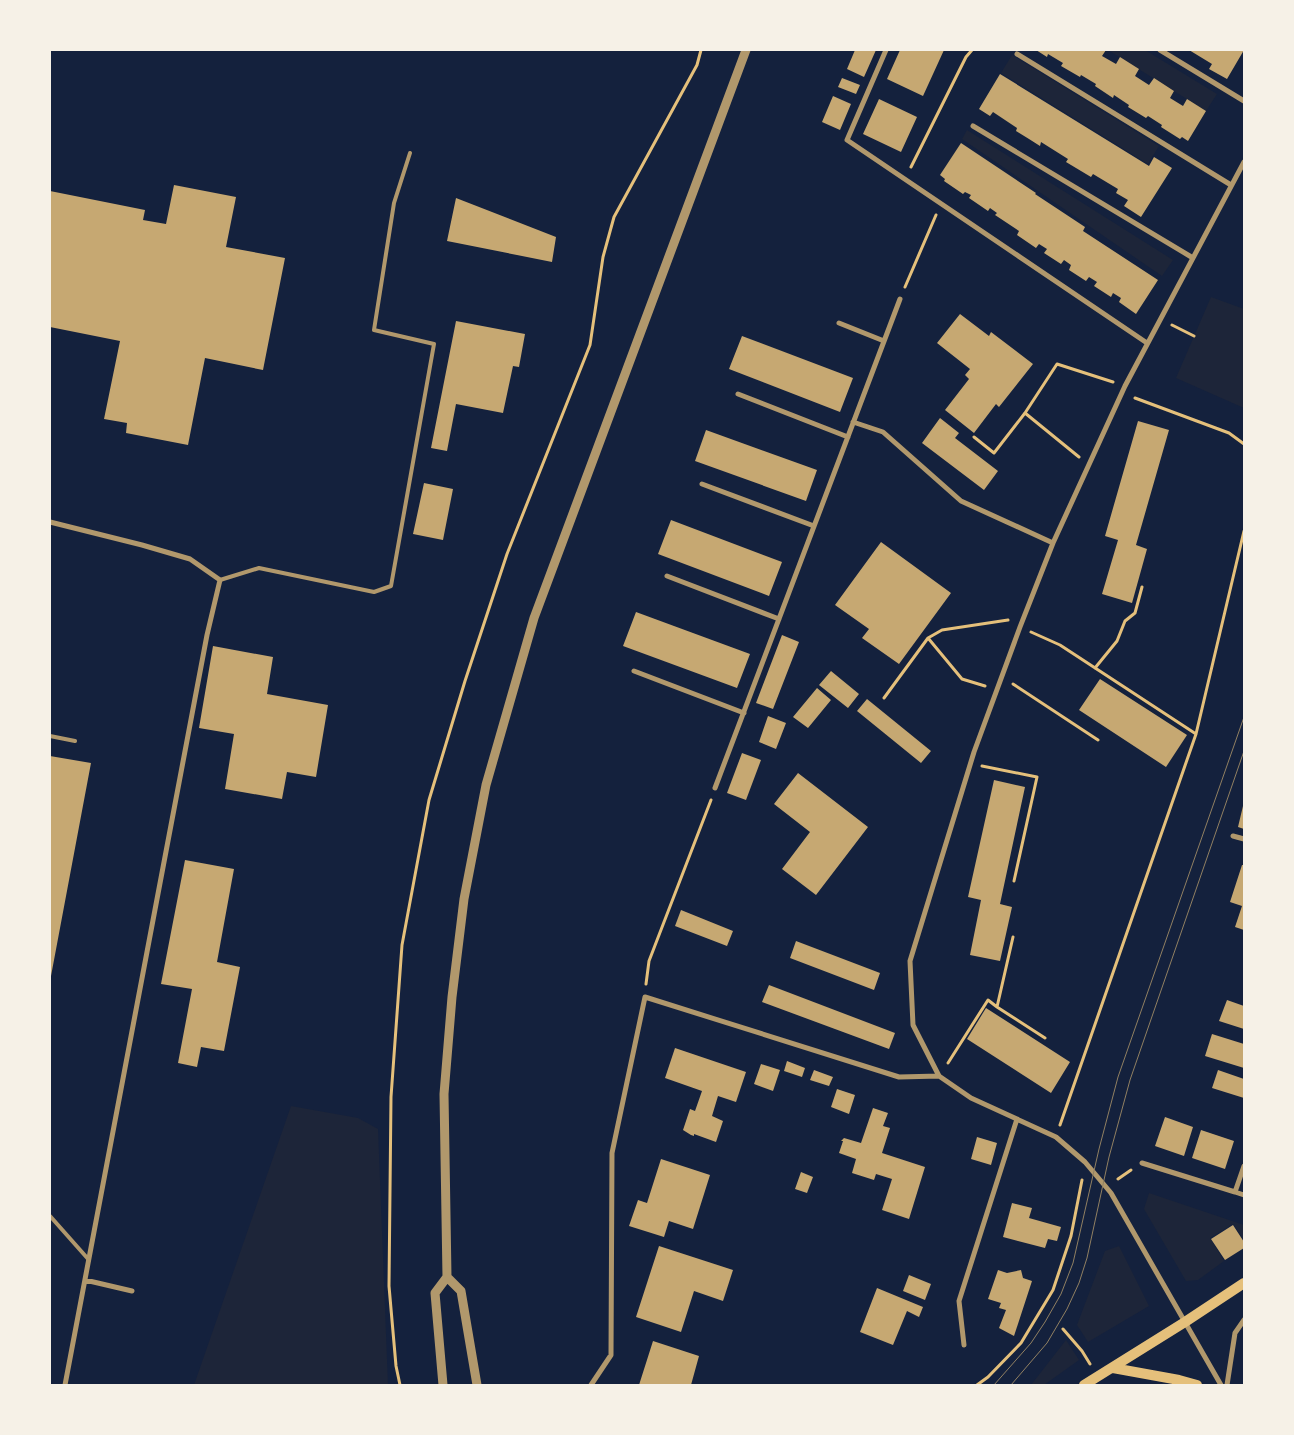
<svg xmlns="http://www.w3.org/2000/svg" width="1294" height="1435" viewBox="0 0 1294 1435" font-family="'Public Sans',sans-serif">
	<rect width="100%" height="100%" fill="#14213d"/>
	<path fill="#1d2539" d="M1108 50H1145L1217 94 1206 111Z
		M1012 55 1159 146 1148 164 1001 73Z
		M967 130 1173 260 1162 276 962 139Z
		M1211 297 1244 309V408L1176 378Z
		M291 1106 358 1118 378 1129 388 1385H194Z
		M1149 1193 1244 1225V1240L1233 1224 1210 1238 1224 1261 1198 1280 1186 1281 1144 1209Z
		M1119 1246 1149 1306 1088 1342 1077 1325 1105 1251Z
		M1066 1340 1079 1360 1044 1385H1031Z"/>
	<path fill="#c6a872" d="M855 50H876L864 77 847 69Z
		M900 50H944L923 96 887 79Z
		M1036 50H1106L1102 56 1116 64 1120 57 1139 69 1135 76 1149 85 1154 78 1174 91 1170 98 1183 106 1187 99 1206 111 1188 141 1182 137 1180 139 1161 127 1162 125 1148 116 1146 118 1128 107 1129 105 1114 95 1113 98 1095 86 1096 84 1081 75 1080 77 1061 66 1063 63 1048 54 1047 57Z
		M1189 50H1244L1227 79 1209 69 1212 64Z
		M1000 74 1149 166 1154 157 1172 168 1141 217 1124 206 1128 200 1116 193 1118 189 1093 174 1091 177 1066 162 1068 159 1041 142 1040 146 1029 139 1016 131 1017 128 993 112 990 116 979 109Z
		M842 78 860 85 856 94 838 87Z
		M833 96 851 104 840 130 822 122Z
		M879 99 917 117 901 152 863 134Z
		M961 143 1036 193 1035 194 1085 227 1083 231 1158 280 1136 314 1119 302 1121 298 1113 293 1111 297 1094 286 1097 282 1089 277 1086 281 1069 270 1071 265 1064 260 1061 264 1044 253 1047 249 1039 244 1036 248 1017 235 1019 231 995 215 997 213 990 208 988 211 969 198 971 195 965 192 963 194 944 181 945 179 940 175Z
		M174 185 236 197 226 247 285 258 263 370 205 358 188 445 126 433 127 423 104 419 120 341 50 327V191L145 210 143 220 166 224Z
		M456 198 556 237 552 262 447 241Z
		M960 314 989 336 991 332 1033 364 999 407 996 404 974 433 945 410 969 379 965 375 970 369 937 343Z
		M456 321 525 334 519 367 513 366 503 413 456 404 447 451 431 448Z
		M742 336 853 378 840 412 729 369Z
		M940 418 959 433 955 438 998 471 984 490 922 443Z
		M1138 421 1169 430 1136 545 1147 549 1132 603 1102 594 1118 540 1105 536Z
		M706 430 817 470 806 501 695 461Z
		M424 483 453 489 443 540 413 534Z
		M671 520 782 562 769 596 658 554Z
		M881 542 951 593 899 664 862 638 869 629 835 605Z
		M636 612 750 654 737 688 623 646Z
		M782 635 799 642 773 709 756 703Z
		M213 646 273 657 267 694 328 705 316 777 287 772 282 799 225 789 234 734 199 728Z
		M831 671 859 694 848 708 819 685Z
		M1100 679 1187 735 1166 767 1079 710Z
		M817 688 831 700 808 728 793 717Z
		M867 699 931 751 921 763 857 711Z
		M768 716 786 723 776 749 759 742Z
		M742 753 761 760 746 800 727 793Z
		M50 756 91 763 51 976H50Z
		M798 773 868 827 816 895 782 869 810 832 774 804Z
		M994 780 1025 787 1000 904 1012 907 1000 961 970 955 981 900 968 897Z
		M1243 806H1244V829L1238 827Z
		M185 860 234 869 217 962 240 967 224 1051 201 1047 197 1067 178 1063 192 989 161 984Z
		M1242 865H1244V930L1235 927 1242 906 1230 902Z
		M681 910 733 931 727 946 675 926Z
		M796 941 880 973 874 990 790 958Z
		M769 985 895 1033 889 1049 762 1002Z
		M1227 1000 1244 1006V1029L1219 1021Z
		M986 1008 1070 1062 1051 1093 967 1039Z
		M1212 1034 1244 1044V1068L1205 1056Z
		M675 1048 746 1072 736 1102 718 1096 712 1116 723 1121 716 1142 694 1134V1136L691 1135 683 1130 690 1109 695 1111 702 1091 665 1078Z
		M787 1061 805 1068 802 1077 784 1071Z
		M761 1064 780 1070 773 1091 754 1084Z
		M814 1070 833 1077 829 1086 810 1080Z
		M1218 1070 1244 1079V1098L1212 1088Z
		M837 1089 855 1095 849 1114 831 1107Z
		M873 1108 888 1113 883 1126 890 1128 882 1153 925 1167 909 1219 882 1210 892 1179 876 1174 874 1180 852 1173 856 1159 839 1153 843 1141H841L844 1138 861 1143Z
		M1165 1117 1193 1127 1184 1156 1155 1146Z
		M1201 1130 1234 1141 1225 1169 1192 1158Z
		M977 1137 997 1143 991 1165 971 1159Z
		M661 1159 710 1175 693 1229 669 1221 664 1237 629 1226 638 1200 647 1203Z
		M801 1172 813 1177 807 1193 795 1189Z
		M1012 1203 1032 1208 1029 1218 1061 1227 1057 1241 1048 1239 1045 1248 1003 1237Z
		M1233 1225 1244 1242V1248L1225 1260 1211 1239Z
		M659 1246 733 1270 723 1301 694 1291 681 1332 636 1317Z
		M998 1270 1007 1273 1021 1270 1023 1278 1032 1281 1014 1336 999 1328 1006 1310 999 1308 1001 1303 988 1299Z
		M909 1275 931 1284 925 1300 903 1291Z
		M877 1288 923 1307 919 1317 907 1311 893 1345 860 1332Z
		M653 1341 699 1356 691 1385H639Z"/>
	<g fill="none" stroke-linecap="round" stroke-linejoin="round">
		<path stroke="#e5c07b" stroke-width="3" d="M911 167 966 57 972 50
			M905 287 936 215
			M1172 325 1194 336
			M1135 398 1229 433 1244 444
			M1025 413 1079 457
			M974 437 994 453 1025 413 1057 364 1113 382
			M1031 632 1060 645 1196 734
			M928 638 962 679 985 686
			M1095 668 1117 641 1125 621 1135 613 1142 587
			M1013 684 1098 740
			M884 698 928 638 942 630 1008 620
			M982 766 1037 777 1014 881
			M646 984 649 961 711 800
			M997 1007 1045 1038
			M948 1063 988 1000 997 1007 1013 937
			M1060 1125 1196 734 1244 531
			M1118 1179 1131 1170
			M1063 1329 1082 1351 1090 1364
			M400 1385 396 1366 389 1286 391 1097 402 945 429 800 465 681 507 554 590 345 603 257 614 217 697 65 701 50
			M977 1385 988 1377 1021 1343 1053 1290 1071 1236 1082 1180"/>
		<path stroke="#b1986c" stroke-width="4" d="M220 580 259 568 374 592 391 586 434 344 374 330 394 203 410 153
			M50 736 75 741
			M50 1216 89 1260"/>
		<path stroke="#b1986c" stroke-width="5" d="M886 50 847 140 1147 343
			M1160 50 1244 101
			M1017 54 1231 185
			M973 126 1193 258
			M839 323 884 341
			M738 394 848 437
			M853 422 883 432 961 501 1053 543
			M702 484 814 526
			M50 522 142 545 190 559 220 580 207 635 65 1385
			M667 576 779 619
			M634 671 744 713
			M715 788 900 299
			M1233 836 1244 839
			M1142 1163 1235 1192
			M1244 1166 1235 1192 1244 1195
			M85 1280 132 1291
			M964 1345 959 1301 1017 1119
			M591 1385 611 1355 612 1153 645 997 899 1077 939 1076
			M1221 1385 1111 1193 1085 1162 1056 1137 971 1098 939 1076 913 1025 910 961 974 752 1020 627 1053 543 1125 386 1244 162
			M1227 1385 1235 1333 1244 1320"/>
		<path stroke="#b1986c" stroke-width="9" d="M447 1277 461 1291 477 1385
			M443 1385 435 1293 447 1277 444 1094 452 997 464 899 486 785 534 618 746 50"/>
		<path stroke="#e5c07b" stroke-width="10" d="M1113 1368 1179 1380 1197 1385
			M1084 1385 1185 1322 1244 1283"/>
		<path stroke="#918062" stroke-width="1" d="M994 1385 1031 1343 1045 1322 1061 1294 1073 1263 1099 1149 1118 1077 1244 717
			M1011 1385 1047 1343 1067 1309 1079 1283 1087 1258 1109 1157 1130 1080 1244 751"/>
	</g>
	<rect width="1294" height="1435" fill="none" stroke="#f6f1e7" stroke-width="102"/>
</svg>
